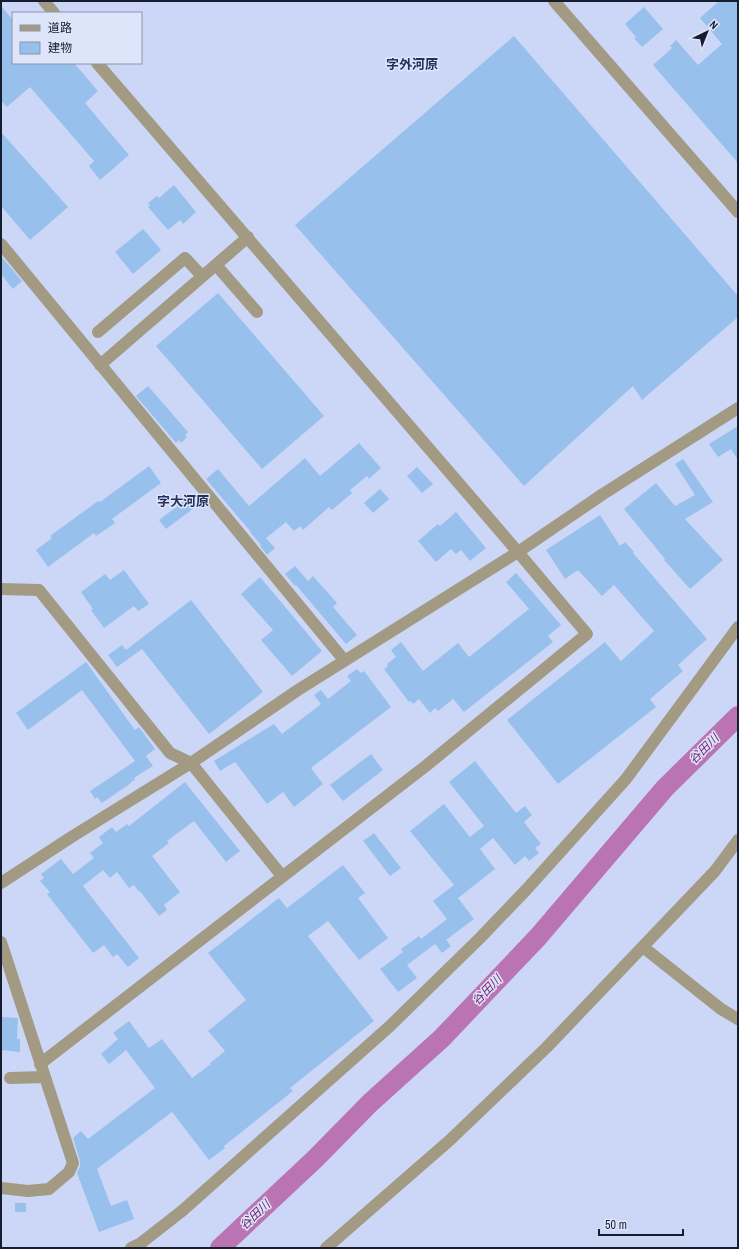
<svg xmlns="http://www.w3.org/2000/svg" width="739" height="1249" viewBox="0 0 739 1249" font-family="'Archivo Narrow','Noto Sans JP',sans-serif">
	<rect width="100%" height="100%" fill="#ccd7f7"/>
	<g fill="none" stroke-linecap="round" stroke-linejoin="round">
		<path stroke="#ba74b3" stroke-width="20" d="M220 1248 315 1159 370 1103 442 1038 538 937 665 788 738 716"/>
	</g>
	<path fill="#97c0ec" d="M719 1H738V163L653 65 672 48 670 46 676 40 698 65 722 44 700 18Z
		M1 6 13 20V63H74L98 91 85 103 129 155 100 180 89 166 94 161 30 87 7 107 1 101Z
		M644 7 663 29 642 47 634 38 636 37 625 24Z
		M514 36 738 296V317L642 400 633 386 524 486 295 225Z
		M1 132 68 207 30 240 1 206Z
		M174 185 196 212 183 224 180 220 168 230 148 207 150 205 148 203 157 196 159 198Z
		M143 229 161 250 133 274 115 252Z
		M1 256 22 281 13 289 1 274Z
		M218 293 324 416 262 469 156 346Z
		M148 386 188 432 185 435 187 437 181 443 179 440 176 443 136 396Z
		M738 426V460L731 449 718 457 709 444Z
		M359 443 381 468 369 479 367 476 350 490 352 493 332 510 329 507 303 530 300 526 294 531 286 522 266 538 275 548 267 555 260 546 261 545 250 532H251L206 479 218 469 249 506 305 458 320 476Z
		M683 459 713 502 685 519 723 560 690 589 664 560 665 559 624 509 656 483 675 506 695 495 675 464Z
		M149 466 161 483 112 519 115 523 96 536 94 533 48 567 36 550 52 538 50 536 98 501 100 502Z
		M417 467 433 484 422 493 407 476Z
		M380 489 389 499 373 513 364 503Z
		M195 493 202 502 166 529 159 520Z
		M456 512 486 548 470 561 461 550 456 554 451 549 436 562 418 541 438 524 440 526Z
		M600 515 620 546 625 542 634 552 633 553 707 639 678 665 683 671 650 699 656 707 558 784 507 720 605 642 621 661 654 631 614 585 602 596 578 570 565 579 546 550Z
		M295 566 308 581 313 576 337 603 333 607 357 635 346 644 296 585 295 586 285 574Z
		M124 570 149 604 138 611 134 606 104 628 91 610 93 609 81 592 105 574 110 580Z
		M516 573 561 625 548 636 553 642 464 712 453 699 438 711 435 708 430 713 419 699 413 704 411 701 409 702 384 669 388 666 387 664 396 657 391 650 401 642 423 671 458 643 469 657 529 609 506 582Z
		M260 577 322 651 292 676 261 640 273 630 241 594Z
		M191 600 263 692 209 734 142 649 117 667 108 655 122 645 126 650Z
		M86 662 135 730 139 727 155 749 146 756 153 766 134 778 135 780 131 782V783L102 803 97 797 95 799 90 791 135 761 82 690 28 730 16 713Z
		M357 669 361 673 364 671 391 707 311 768 323 784 294 807 283 792 267 804 235 762 220 771 214 761 274 724 282 734 321 704 314 695 321 690 328 699 351 681 347 676Z
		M371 754 383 770 343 801 330 785Z
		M475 761 516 813 525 806 532 815 524 822 541 844 535 848 539 853 529 861 525 856 515 865 493 838 480 849 495 869 458 898 474 919 446 940 451 946 442 953 435 944 407 965 417 978 398 992 380 969 403 952 401 949 419 936 421 939 447 919 433 901 454 885 410 831 444 804 470 837 484 826 449 782Z
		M185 782 240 851 226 862 194 821 167 841 169 843 152 856 180 892 164 905 167 910 159 916 140 891 139 892 134 885 129 888 117 872 110 878 103 870 83 886 139 958 128 967 117 954 113 957 104 945 93 953 47 894 50 892 40 881 44 878 41 874 61 859 73 874 94 858 90 853 103 843 99 837 112 827 116 832 127 824 129 826Z
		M374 833 401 868 390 876 363 841Z
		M343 865 365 893 358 898 388 938 359 960 328 921 308 936 374 1021 290 1088 293 1091 224 1146 225 1148 209 1160 172 1112 97 1169 111 1206 127 1200 134 1219 99 1232 77 1173 80 1166V1161L73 1138 81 1131 88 1139 155 1088 126 1050 109 1064 101 1054 118 1039 113 1033 129 1021 149 1048 162 1039 192 1078 211 1064 210 1063 225 1051 208 1031 246 1000 208 953 279 898 287 908Z
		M1 1017 18 1018 17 1039H20V1052L1 1050Z
		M15 1203H26V1212H15Z"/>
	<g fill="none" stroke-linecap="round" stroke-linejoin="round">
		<path stroke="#a39a83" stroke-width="12" d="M44 1 54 13
			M554 1 738 212
			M1 244 344 660
			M216 265 257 312
			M98 332 185 258 202 276
			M100 365 248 237
			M1 589 39 590 170 753 191 763 282 876
			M1 883 73 836 191 763 298 690 518 552 603 494 738 408
			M1 942 73 1163 69 1172 49 1189 28 1191 1 1188
			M643 947 721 1009 738 1019
			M40 1064 427 765 587 634 518 552 97 63
			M10 1078 44 1077
			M131 1248 141 1243 182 1211 390 1026 480 938 526 890 626 779 738 627
			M326 1248 450 1140 547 1047 715 871 738 840"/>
	</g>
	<g text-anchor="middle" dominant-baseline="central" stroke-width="3" stroke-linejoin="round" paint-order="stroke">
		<g font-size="12" font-style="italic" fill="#721e6d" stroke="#dde5fa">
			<text transform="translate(704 749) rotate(-45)">谷田川</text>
			<text transform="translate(487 990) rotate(-46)">谷田川</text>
			<text transform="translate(255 1215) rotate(-43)">谷田川</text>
		</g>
		<g font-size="13" font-weight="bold" fill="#25315b" stroke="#dde5fa">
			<text x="412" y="64">字外河原</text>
			<text x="183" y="501">字大河原</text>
		</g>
	</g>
	<rect width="739" height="1249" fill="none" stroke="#171d30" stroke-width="4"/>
	<rect x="12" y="12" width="130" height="52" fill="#dde5fa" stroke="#8e95a9"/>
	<rect x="20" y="25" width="20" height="6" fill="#a39a83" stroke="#8e95a9"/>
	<text x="48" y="32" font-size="12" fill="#171d30">道路</text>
	<rect x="20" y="42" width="20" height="12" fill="#97c0ec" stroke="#8e95a9"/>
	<text x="48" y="52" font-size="12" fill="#171d30">建物</text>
	<g transform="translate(707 32) rotate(43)" stroke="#dde5fa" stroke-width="3" paint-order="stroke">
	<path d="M0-3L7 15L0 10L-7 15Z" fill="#171d30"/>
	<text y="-6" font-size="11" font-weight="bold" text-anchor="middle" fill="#171d30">N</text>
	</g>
	<path d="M599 1229v6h84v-6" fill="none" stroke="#171d30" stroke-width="2"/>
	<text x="605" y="1229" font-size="12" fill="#171d30" stroke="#dde5fa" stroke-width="3" paint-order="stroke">50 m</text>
</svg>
